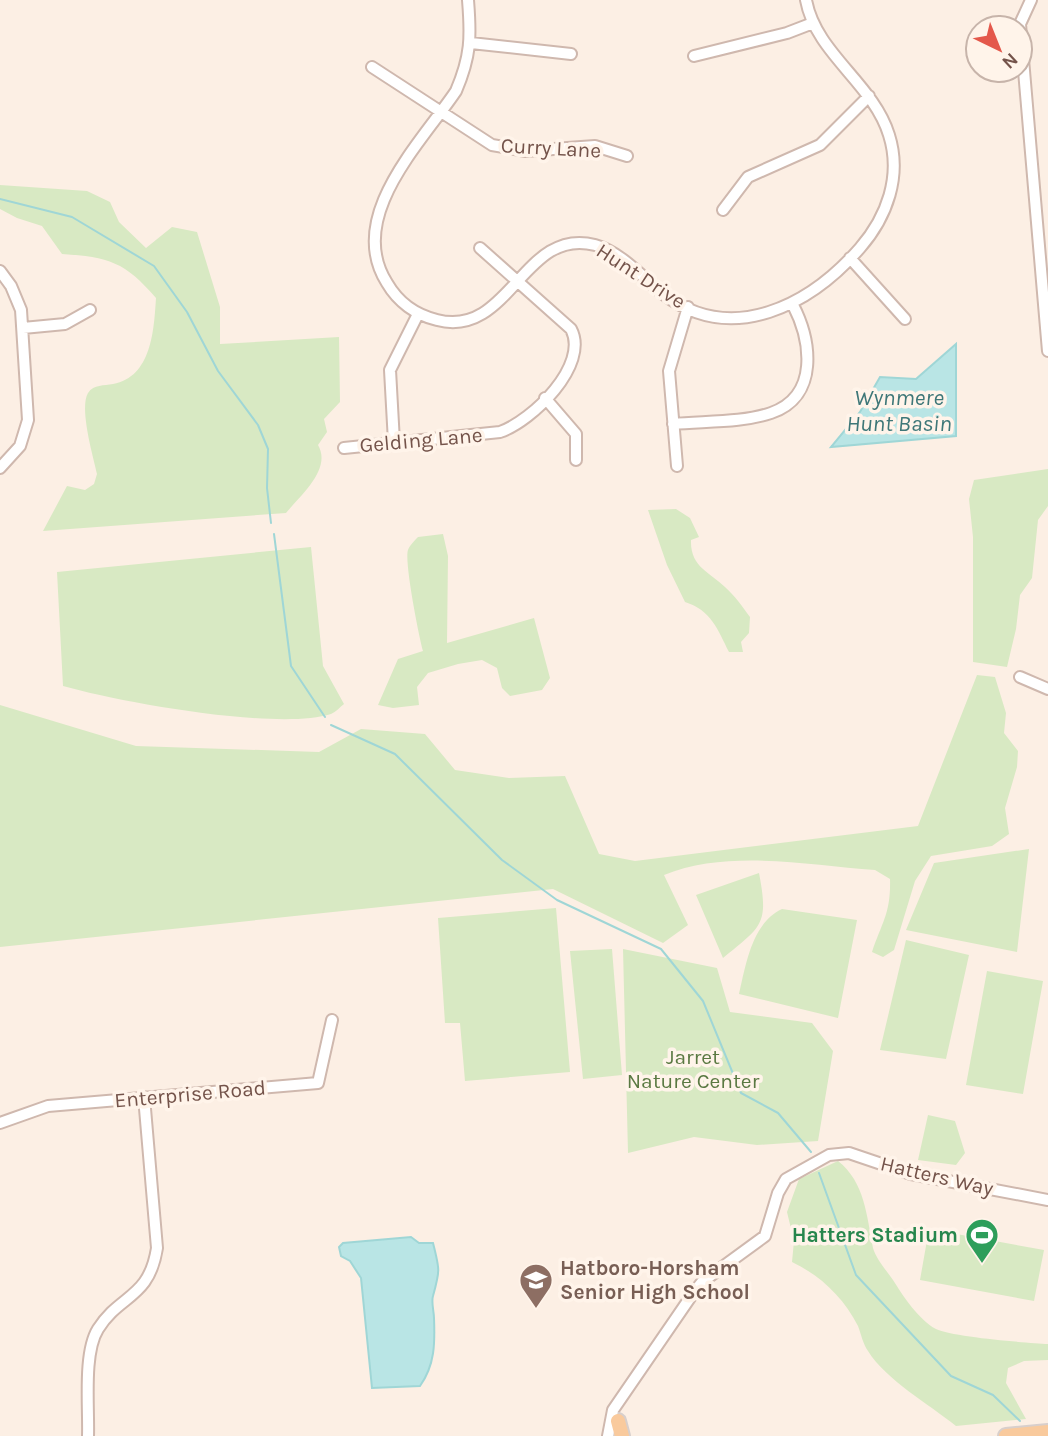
<svg xmlns="http://www.w3.org/2000/svg" width="1048" height="1436" viewBox="0 0 1048 1436" font-family="Karla,sans-serif">
	<rect width="100%" height="100%" fill="#fcefe4"/>
	<path fill="#d8e9c3" d="M0 185 87 191 110 202 119 222 146 248 172 227 197 232 220 307V344L339 337 340 402 324 419 327 432 318 445C332 469 301 495 286 513L43 531 67 486 85 490 94 484 97 474C93 456 79 408 88 393 94 384 104 386 113 384 152 377 154 329 156 298 125 262 109 257 62 254L42 226 17 218 0 209Z
		M1048 469V506L1038 520 1032 578 1020 595 1016 629 1007 667 973 662V537L969 499 974 480Z
		M676 509 690 518 699 537 691 540C690 567 710 572 725 587 735 596 742 606 750 617L749 633 741 642 743 652H729C718 630 711 610 685 602L667 565 648 510Z
		M443 534 448 556 447 643 534 618 550 678 542 690 510 696 502 688 497 668 482 660 458 664 428 673 417 687 419 705 393 708 378 705 398 659 423 651C419 637 404 561 408 550 409 546 415 540 418 537Z
		M311 547 323 666 344 704C340 707 336 712 331 714 278 731 119 702 63 686L57 572Z
		M977 675 995 677 1006 713 1004 733 1018 751 1017 767 1005 808 1009 834 992 846 931 856 915 881 894 950 883 957 872 952C882 922 891 913 890 879L875 870C808 865 728 849 664 875L688 925 663 943 553 889 0 947V705L136 746 319 752 361 729 425 734 455 770 509 778 565 776 599 854 635 861 918 826Z
		M1029 849 1017 952 906 930 934 863Z
		M759 873C769 925 762 926 723 958L696 895Z
		M556 908 570 1072 465 1081 460 1023H445L438 918Z
		M782 909 857 920 838 1018 739 994C746 964 752 923 782 909Z
		M906 940 969 955 946 1059 880 1050Z
		M612 949 622 1075 583 1079 570 951Z
		M623 949 717 968 730 1012 812 1023 833 1051 818 1141 757 1145 694 1137 628 1153Z
		M987 971 1043 981 1023 1094 966 1085Z
		M928 1115 955 1121 965 1153 956 1165 918 1160Z
		M838 1161C865 1182 867 1217 873 1248 876 1259 887 1271 893 1280 903 1296 919 1320 936 1329 952 1337 1027 1343 1048 1344V1360L1024 1361 1008 1368 1006 1383 1026 1419 956 1426C929 1404 886 1380 868 1351 863 1344 861 1334 858 1326 843 1297 821 1276 792 1262L794 1241 787 1212 799 1179Z
		M929 1229 1044 1250 1034 1301 920 1280Z"/>
	<path fill="#b9e5e5" stroke="#9fd6d6" stroke-width="2" d="M956 344V436L831 447 860 412 880 377 916 379Z
		M411 1237 419 1243H433C440 1270 440 1271 433 1296 431 1302 434 1312 434 1318 435 1343 435 1365 420 1386L372 1388 361 1278 350 1261 341 1256 339 1247 343 1243Z"/>
	<g fill="none" stroke-linecap="round" stroke-linejoin="round">
		<path stroke="#9fd6d6" stroke-width="2" d="M0 199 72 217 154 266 187 312 218 371 258 425 268 449 267 488 271 523
			M274 534 291 666 325 717
			M331 725 395 754 502 860 557 900 661 949 703 1001 741 1093 778 1113 811 1152
			M819 1173 856 1275 951 1376 993 1395 1020 1421"/>
		<defs>
			<path id="minor" d="M468 0C471 37 471 56 456 91 421 143 345 217 387 283 398 302 416 315 437 320 510 339 523 226 595 245 621 252 642 277 663 294 733 347 811 304 860 248 887 217 902 176 889 135 873 83 816 54 806 0
				M1031 0 1020 24 1048 351
				M471 43 571 54
				M694 56 787 33 813 23
				M372 67 492 145 526 151 595 146 627 156
				M723 210 748 177 820 145 869 96
				M850 258 905 319
				M0 271 11 286 21 310 28 420 20 446 0 468
				M23 328 65 324 90 310
				M545 398 576 434V460
				M673 424C704 421 742 423 771 413 820 396 811 340 793 305
				M394 442 390 370 418 314
				M344 448 500 432C532 421 590 365 571 329L480 248
				M677 466 669 371 688 307
				M1020 677 1048 689
				M0 1123 48 1106 318 1083 332 1020
				M88 1436C89 1407 83 1353 98 1329 120 1294 149 1299 157 1248L144 1097
				M608 1436 613 1410 694 1292 702 1282 765 1236 778 1193 786 1179 829 1155 849 1153 911 1174 1048 1200"/>
			<path id="major" d="M618 1421 622 1436
				M1006 1436 1048 1432"/>
		</defs>
		<use href="#minor" stroke="#cfb8ae" stroke-width="14"/>
		<use href="#major" stroke="#d8cfcc" stroke-width="18"/>
		<use href="#minor" stroke="#fff" stroke-width="10"/>
		<use href="#major" stroke="#f9ca9d" stroke-width="14"/>
	</g>
	<defs>
		<symbol id="stadium-pin" viewBox="-11 -11 22 30"><path d="M0 17L-7.5 6A9.5 9.5 0 1 1 7.5 6Z" fill="#2e9e5b" stroke="#fff4ea"/><path d="M0-5a6.5 5 0 1 0 0 10a6.5 5 0 1 0 0-10ZM-3.5-1.8h7v3.6h-7Z" fill="#fff"/></symbol>
		<symbol id="school-pin" viewBox="-11 -11 22 30"><path d="M0 17L-7.5 6A9.5 9.5 0 1 1 7.5 6Z" fill="#8d6e63" stroke="#fff4ea"/><path d="M0-5L7-2L0 1L-7-2ZM-4 1L0 2.5L4 1V4Q0 6-4 4Z" fill="#fff"/></symbol>
	</defs>
	<g fill-rule="evenodd">
		<use href="#stadium-pin" x="963" y="1216" width="38" height="52"/>
		<use href="#school-pin" x="517" y="1261" width="38" height="52"/>
	</g>
	<g text-anchor="middle" dominant-baseline="central" stroke-width="7" stroke-linejoin="round" paint-order="stroke">
		<g font-size="21" fill="#74534a" stroke="#fff4ea">
			<text transform="translate(551 148) rotate(3)">Curry Lane</text>
			<text transform="translate(641 276) rotate(33)">Hunt Drive</text>
			<text transform="translate(421 440) rotate(-5)">Gelding Lane</text>
			<text transform="translate(190 1094) rotate(-5)">Enterprise Road</text>
			<text transform="translate(937 1176) rotate(13)">Hatters Way</text>
		</g>
		<g font-size="21" fill="#5a7942" stroke="#fff4ea">
			<text x="693" y="1057">Jarret<tspan x="693" dy="24">Nature Center</tspan></text>
		</g>
		<g font-size="21" font-weight="bold" fill="#27864d" stroke="#fff4ea" text-anchor="end">
			<text x="958" y="1235">Hatters Stadium</text>
		</g>
		<g font-size="21" font-weight="bold" fill="#785e54" stroke="#fff4ea" text-anchor="start">
			<text x="560" y="1268">Hatboro-Horsham<tspan x="560" dy="24">Senior High School</tspan></text>
		</g>
		<g font-size="23" font-style="italic" fill="#3e7778" stroke="#fff4ea">
			<text x="899" y="397">Wynmere<tspan x="899" dy="26">Hunt Basin</tspan></text>
		</g>
	</g>
	<g transform="translate(999 49) rotate(137)"><circle r="33" fill="#fff4ea" stroke="#c7b4aa" stroke-width="2"/>
	<path d="M0-5L12 26L0 18L-12 26Z" fill="#e4584b"/>
	<text y="-10" font-size="19" font-weight="bold" text-anchor="middle" fill="#74534a">N</text>
	</g>
</svg>
